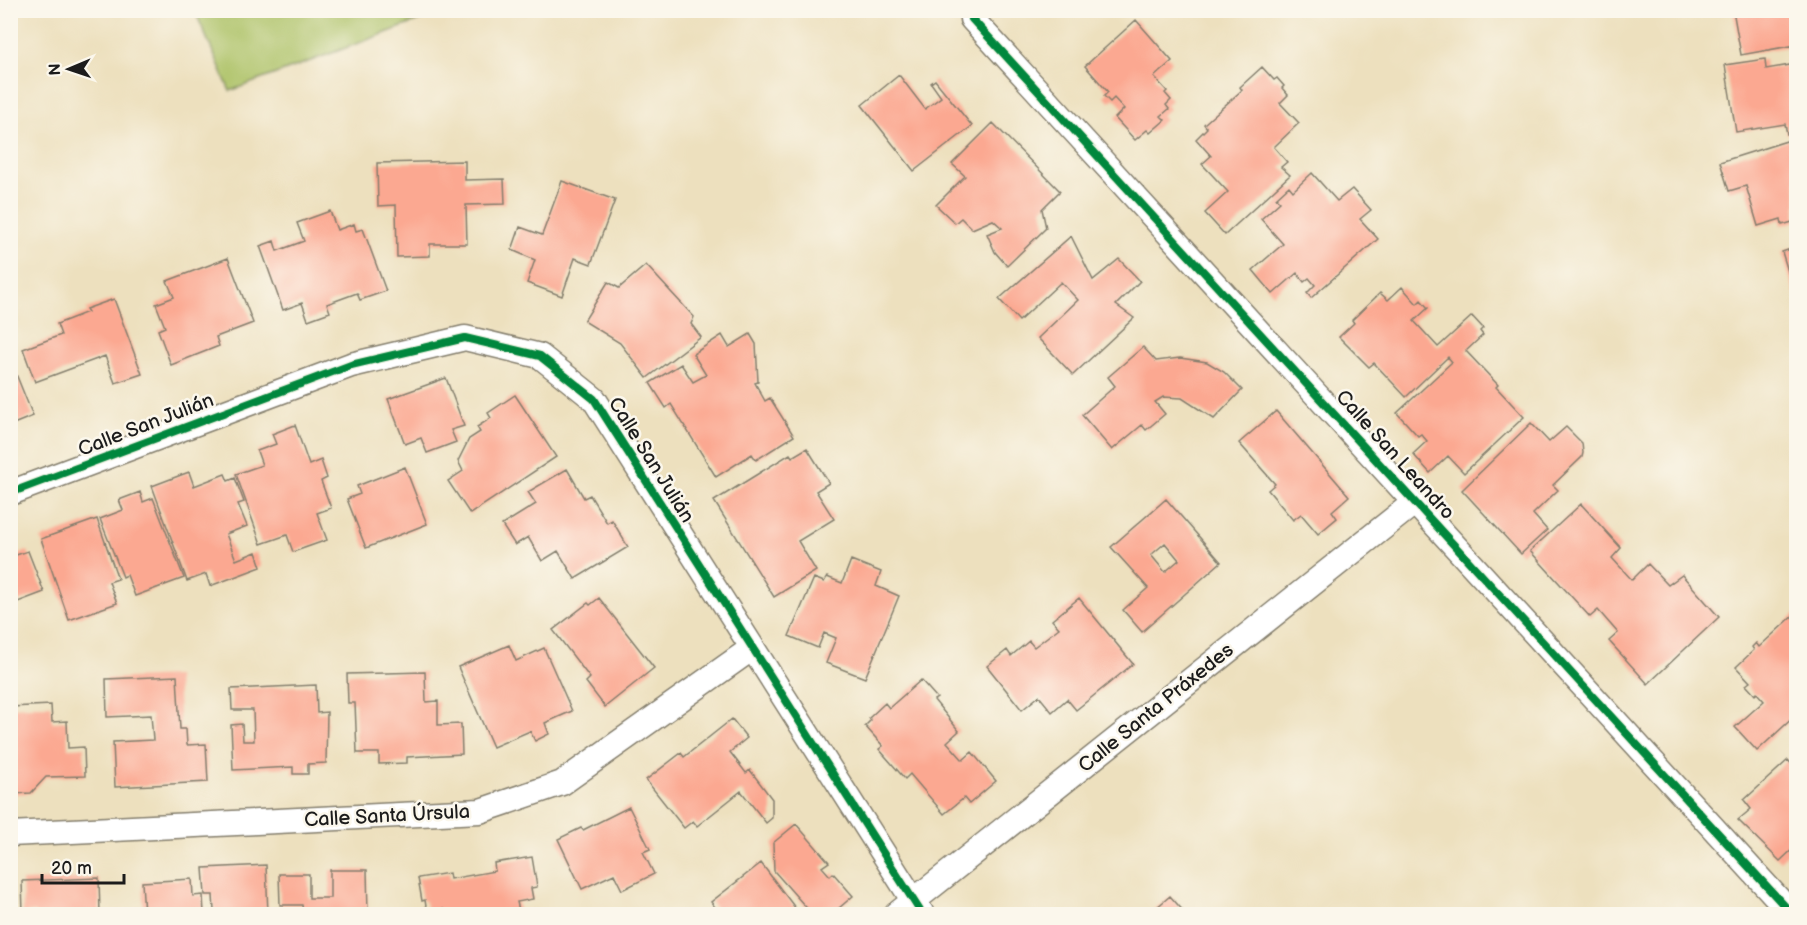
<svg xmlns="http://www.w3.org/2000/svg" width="1807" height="925" viewBox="0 0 1807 925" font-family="'Balsamiq Sans',sans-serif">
	<rect width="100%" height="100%" fill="#fbf7ec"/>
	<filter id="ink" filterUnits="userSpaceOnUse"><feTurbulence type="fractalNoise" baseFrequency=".0167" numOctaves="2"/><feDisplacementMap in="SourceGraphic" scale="12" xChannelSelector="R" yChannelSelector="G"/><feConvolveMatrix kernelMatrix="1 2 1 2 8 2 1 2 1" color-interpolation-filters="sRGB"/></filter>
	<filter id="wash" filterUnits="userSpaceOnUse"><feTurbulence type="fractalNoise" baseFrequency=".008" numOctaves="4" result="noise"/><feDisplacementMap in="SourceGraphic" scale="24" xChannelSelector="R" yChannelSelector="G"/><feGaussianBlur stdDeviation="1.35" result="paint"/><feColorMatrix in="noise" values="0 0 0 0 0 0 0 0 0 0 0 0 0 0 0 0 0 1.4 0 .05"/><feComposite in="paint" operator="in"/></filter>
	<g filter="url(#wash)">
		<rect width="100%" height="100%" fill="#ede0be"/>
		<path fill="#adc267" stroke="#646f42" stroke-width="1.5" d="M195 11H445L230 91Z"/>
		<g id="blocks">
			<path fill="#fba891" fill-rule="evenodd" d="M1733 10H1796V45L1741 55Z
				M1136 20 1172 61 1154 77 1167 91 1165 93 1171 100 1166 105 1169 109 1161 116 1165 120 1150 133 1147 130 1135 140 1115 118 1124 109 1114 98 1110 102 1104 96 1108 92 1085 66Z
				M1765 59 1766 69 1796 64V132L1787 134 1785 124 1736 132 1725 65Z
				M1262 67 1274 80 1277 78 1284 86 1282 88 1288 95 1280 103 1299 123 1274 147 1287 162 1281 167 1290 175 1225 235 1205 213 1228 192 1202 164 1211 156 1196 139 1207 128 1204 124 1242 90 1240 87Z
				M899 75 925 109 941 97 931 83 935 80 972 126 914 171 862 105Z
				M993 123 1060 191 1042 209 1046 228 1007 266 995 252 987 234 1002 228 993 220 972 229 961 218 955 223 936 205 965 176 952 164Z
				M1796 138V221L1782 225 1781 219 1758 226 1746 186 1729 191 1720 162Z
				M465 161V180L504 179 505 204 466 205 467 244H430V256L397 257 396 205 378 206 377 163Z
				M1312 173 1337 201 1352 189 1371 210 1360 219 1378 239 1311 298 1307 293 1315 285 1309 278 1304 282 1297 273 1273 294 1253 270 1283 244 1261 219 1280 202 1276 198 1289 186 1293 191Z
				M562 181 615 200 591 264 575 258 562 296 527 283 535 260 512 250 520 227 542 235Z
				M330 211 337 230 354 224 356 231 363 229 386 291 360 300 357 293 327 304 330 312 308 320 302 303 283 310 260 246 274 241 277 251 304 241 297 223Z
				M1071 236 1093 280 1119 259 1140 281 1116 305 1134 318 1073 375 1038 338 1078 300 1061 282 1019 321 999 299Z
				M1796 247V297L1782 252Z
				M228 258 253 323 216 337 219 346 171 365 158 330 165 327 156 304 174 297 167 281Z
				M646 265 694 317 691 324 701 337 647 378 620 343 584 321 608 282 619 288Z
				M1402 287 1417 304 1421 300 1428 308 1414 321 1438 347 1472 316 1483 328 1480 331 1483 335 1466 351 1498 385 1496 387 1524 417 1464 473 1448 456 1430 473 1413 454 1427 441 1421 434 1418 436 1397 413 1452 362 1448 357 1406 397 1374 363 1369 367 1339 337 1354 323 1352 320 1380 293 1388 300Z
				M114 299 142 374 115 383 105 356 35 382 23 349 61 335 57 324 88 312 86 309Z
				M750 334 756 344 758 382 755 383 765 401 770 398 794 436 756 460 752 454 716 477 671 404 666 408 650 383 681 364 693 382 706 375 693 354 722 335 729 347Z
				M1143 347 1156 361 1180 358 1207 362 1224 372 1242 390 1214 419 1182 398 1163 397 1155 402 1165 414 1146 430 1142 425 1112 450 1082 415 1115 386 1108 377Z
				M10 359 33 416 11 425 10 423Z
				M446 378 464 426 451 430 456 442 427 453 421 438 405 444 388 399Z
				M515 395 556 457 470 514 448 481 463 471 458 461 469 439 480 432 477 427 491 418 488 413Z
				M1276 411 1349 496 1332 511 1337 518 1318 534 1301 514 1293 520 1268 490 1275 484 1239 443Z
				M1531 423 1549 442 1566 427 1582 443 1583 453 1582 457 1553 485 1558 490 1533 514 1547 530 1521 554 1462 490Z
				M295 425 309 465 321 460 327 478 321 481 331 508 317 513 327 540 293 552 287 535 261 544 236 474 262 465 257 451 276 444 272 434Z
				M807 448 829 483 816 491 834 519 798 541 816 571 774 597 714 501 790 454 792 457Z
				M405 467 427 524 366 548 347 499 360 494 357 486Z
				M567 469 584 498 590 495 607 523 612 520 628 547 575 579 558 551 542 561 528 537 515 545 502 525 536 504 528 492Z
				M189 472 194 486 225 474 228 481 235 478 244 502 238 504 247 526 226 534 236 560 256 552 261 567 210 586 206 574 187 581 152 486Z
				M140 492 143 502 153 498 184 578 135 596 127 575 123 577 100 519 123 510 119 500Z
				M1166 499 1221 562 1142 632 1123 610 1148 588 1111 547ZM1165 543 1179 560 1165 572 1151 555Z
				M1581 504 1621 548 1612 558 1632 580 1648 564 1668 585 1682 575 1719 617 1648 684 1609 641 1618 633 1598 610 1590 617 1530 551Z
				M97 519 118 579 109 582 117 603 69 620 41 539Z
				M28 551 44 592 10 605V557Z
				M851 560 881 572 876 586 899 596 865 678 826 663 836 638 824 633 818 648 789 636 814 578 824 582 827 577 842 583Z
				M599 598 654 668 605 707 586 682 590 678 553 630 588 603 590 605Z
				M1079 598 1133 664 1076 710 1067 699 1052 712 1039 696 1022 710 987 666 1007 650 1011 656 1029 641 1034 647 1059 628 1052 620Z
				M1796 613V715L1757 751 1735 727 1764 701 1757 693 1755 695 1746 685 1750 682 1736 667 1754 650 1752 647 1756 643 1759 647Z
				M509 645 516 661 544 648 572 711 545 723 549 734 535 741 530 731 493 747 458 667Z
				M425 672 426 702 438 701V725L461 724 462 754 407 757V763L379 764V753H357L355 703H348L347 674Z
				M177 676 180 729H186L187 745 206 744 208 782 115 787 113 742 153 740 151 715 107 717 106 679Z
				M921 680 937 698 934 700 959 731 947 742 963 760 972 752 996 781 969 804 964 798 944 814 910 774 905 779 879 749 883 746 865 726 871 720 869 718 885 703 889 708Z
				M316 685 317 713 327 712 326 763 308 764V774H293V767L233 770 231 725 242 724 243 741H254L253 710H232L231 689Z
				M51 705 52 722 67 721 68 748 84 747 85 776 46 777 31 793 10 794V707Z
				M732 719 747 738 730 752 746 773 750 770 772 799V818L766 823 741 791 697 826 693 821 684 828 646 780 681 753 684 757Z
				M1788 760 1796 769V846L1780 861 1738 820 1751 809 1744 800Z
				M629 807 650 849 643 852 654 874 622 890 614 874 582 889 558 839 581 828 583 830Z
				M796 824 829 862 822 867 830 876 833 873 853 896 832 914H812L774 871 773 843Z
				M532 857 537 887 531 888 533 899 517 902 519 910 495 914H445L444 909 427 913 425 900 422 901 418 878 449 873 450 879 495 871 494 863Z
				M761 863 796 909 788 914H720L711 902Z
				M266 865 268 914H217V911H214L213 895H205L203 868Z
				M330 870H367L368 914H303L302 905H280L279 874H309V898H330Z
				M99 878 100 914H35V912L23 913 22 881Z
				M192 879 193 896 203 895 204 914H144L142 882Z
				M1170 896 1186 914H1149Z"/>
		</g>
	</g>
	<g filter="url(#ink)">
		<use href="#blocks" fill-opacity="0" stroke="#847e6d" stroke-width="1.5"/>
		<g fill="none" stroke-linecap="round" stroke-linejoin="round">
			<defs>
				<path id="street" d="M972 19 1792 914
					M10 493 351 365 465 338 540 356 594 399 922 914
					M10 834 480 811 562 783 751 649
					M897 914 1415 502"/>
			</defs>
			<use href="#street" stroke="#847e6d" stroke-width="27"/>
			<use href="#street" stroke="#fff" stroke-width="24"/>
			<defs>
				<path id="cycleway" d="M972 19 1792 914
					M10 493 351 365 465 338 540 356 594 399 922 914"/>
			</defs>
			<use href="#cycleway" stroke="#fbf7ec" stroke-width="11"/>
			<use href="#cycleway" stroke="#00873e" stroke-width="8"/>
		</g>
	</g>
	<g text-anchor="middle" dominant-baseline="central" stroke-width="5" stroke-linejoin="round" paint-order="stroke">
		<g font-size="20" fill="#1c1c1c" stroke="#fbf7ec">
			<text transform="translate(146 425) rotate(-21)">Calle San Julián</text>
			<text transform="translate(1395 455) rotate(48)">Calle San Leandro</text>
			<text transform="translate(651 460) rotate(58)">Calle San Julián</text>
			<text transform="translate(1156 708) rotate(-39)">Calle Santa Práxedes</text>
			<text transform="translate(387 816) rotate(-3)">Calle Santa Úrsula</text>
		</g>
	</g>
	<rect width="1807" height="925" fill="none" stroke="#fbf7ec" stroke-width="36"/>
	<g transform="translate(69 69) rotate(268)" stroke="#fbf7ec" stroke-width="4.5" paint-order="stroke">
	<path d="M0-4.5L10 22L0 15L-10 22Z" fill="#1c1c1c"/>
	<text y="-9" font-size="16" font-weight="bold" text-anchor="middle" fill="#1c1c1c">N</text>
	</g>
	<path d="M42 874v9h82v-9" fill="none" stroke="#1c1c1c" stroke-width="3"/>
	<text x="51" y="874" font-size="18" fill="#1c1c1c" stroke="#fbf7ec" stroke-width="4.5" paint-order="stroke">20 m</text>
</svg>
